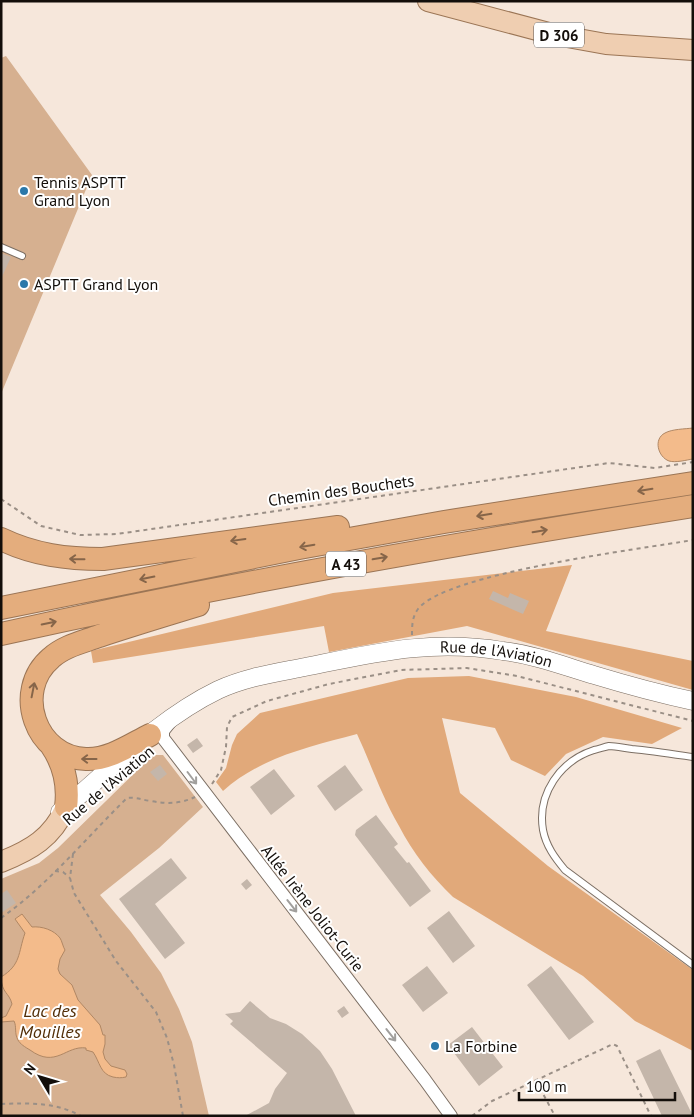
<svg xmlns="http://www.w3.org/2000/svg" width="694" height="1117" viewBox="0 0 694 1117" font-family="'PT Sans',sans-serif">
	<rect width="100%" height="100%" fill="#f6e7db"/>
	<path fill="#d6b090" d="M6 56 92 175 1 394V58Z
		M153 755H163L203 807 159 848 100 895 131 932 161 973 179 1009 192 1042 209 1116H1V879L39 863 58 848Z"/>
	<path fill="#e1a97a" d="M572 565 546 631 693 661V690L467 626 329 652 324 626 93 663 91 651 333 593Z
		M469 676 576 697 682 728 652 744 603 737 566 754 545 776 511 760 495 728 442 718 460 793 548 866 693 970V1051L635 1021 583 976 453 897C431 876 413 853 399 826 382 797 371 764 357 734 309 747 261 757 223 791L216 782 226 768 232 745 237 734 260 713 408 678Z"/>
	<path fill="#f3bb8b" stroke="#b08764" d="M693 428V459C686 460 676 463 669 461 658 457 653 439 665 433 672 429 685 429 693 428Z
		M22 914 32 927C42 926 54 930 60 938 62 941 63 947 65 950L60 959 58 969 60 974 72 985 78 1000 100 1025 103 1035H105V1044L103 1052 105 1059 111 1066 125 1070 127 1074 126 1077C121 1078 118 1078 113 1077 100 1074 100 1062 93 1052L86 1050V1048C66 1045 56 1069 30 1050 25 1047 20 1044 18 1040 14 1033 17 1027 14 1021L1 1022V1018L6 1016 12 1004C9 992 2 994 1 977 21 965 18 953 25 933L15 919Z"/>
	<path fill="#c4b6aa" d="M1 253 11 257 1 279Z
		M493 591 508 598 510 593 529 601 523 614 489 599Z
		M197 738 203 746 193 753 187 745Z
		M160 765 167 774 158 781 150 772Z
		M345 765 363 790 335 811 317 786Z
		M274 769 295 796 271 815 250 787Z
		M376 815 398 844 394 847 407 863 409 862 431 891 410 907 355 835 356 830Z
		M171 858 187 878 155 904 185 943 165 959 119 899Z
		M247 879 252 885 246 890 241 884Z
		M7 890 16 903 1 913V894Z
		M449 911 475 946 453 963 427 928Z
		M427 966 448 993 423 1012 402 985Z
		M551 966 594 1022 569 1040 527 985Z
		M250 1001 270 1018 286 1024 302 1034 320 1051 332 1069 356 1116H245L269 1103 275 1089 287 1073 230 1024 233 1021 225 1014 240 1012Z
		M344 1006 349 1013 342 1018 337 1011Z
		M472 1027 503 1067 479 1086 448 1045Z
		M660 1049 693 1116H662L636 1061Z"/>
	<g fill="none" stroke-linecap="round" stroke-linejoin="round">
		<defs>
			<path id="lane" d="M1 247 22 256
				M693 757C672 754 652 751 632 749 624 748 616 746 609 746 604 747 599 749 594 750 560 761 537 794 543 830 546 846 555 858 565 870L693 965"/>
			<path id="street" d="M171 721 163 731V738L425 1080 451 1116"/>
			<g id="secondary">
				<path id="s1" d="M60 812C110 770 158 719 218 690 246 677 275 673 305 667 375 653 431 639 503 651 535 655 564 666 594 675 627 685 660 694 693 701"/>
			</g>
			<path id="primary" d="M428 1 556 35 606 44 693 50
				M1 862C31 850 52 838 66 807"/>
			<path id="highway" d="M1 539C34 555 67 559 103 559L338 527
				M1 608 299 548 444 522 693 483
				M1 634C230 583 461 543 693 506
				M150 735C130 745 109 760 86 759 36 758 12 691 51 658 64 646 83 642 99 636 132 625 165 615 198 605
				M51 745C64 764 69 784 66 807"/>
		</defs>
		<use href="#lane" stroke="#7c6f64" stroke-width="8"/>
		<use href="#street" stroke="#7c6f64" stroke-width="14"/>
		<use href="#secondary" stroke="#7c6f64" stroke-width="19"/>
		<use href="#primary" stroke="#9b7555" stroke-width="22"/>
		<use href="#highway" stroke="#9b7555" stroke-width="24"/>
		<path stroke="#9a8f86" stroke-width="2" stroke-dasharray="4 4" stroke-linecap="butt" d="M1 499 41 526 80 535 117 534 609 463 655 468 693 462
			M412 635C412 626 412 617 418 609 446 573 641 549 693 540
			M212 784 221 770 226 747 227 727 232 717 267 701 329 684 401 670 467 668 517 676 693 721
			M73 854 70 878 74 893 116 961 156 1012 167 1038 174 1065 183 1116
			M55 871 63 872 70 878
			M1 918C48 885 86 838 127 798 136 797 142 800 151 801 167 804 180 804 195 797
			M536 1081 555 1116
			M1 1104C31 1103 55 1102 81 1116
			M472 1116 492 1101 613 1044 617 1046 651 1116"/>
		<use href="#lane" stroke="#fff" stroke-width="6"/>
		<use href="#street" stroke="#fff" stroke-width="12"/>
		<use href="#secondary" stroke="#fff" stroke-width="18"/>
		<use href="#primary" stroke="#efceb1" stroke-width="20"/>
		<use href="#highway" stroke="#e4ad7d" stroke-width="22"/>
	</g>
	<defs><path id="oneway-shaft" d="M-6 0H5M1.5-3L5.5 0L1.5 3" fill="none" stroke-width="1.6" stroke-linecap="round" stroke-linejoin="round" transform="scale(1.25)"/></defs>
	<g stroke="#866549">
		<use href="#oneway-shaft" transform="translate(645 490) rotate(171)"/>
		<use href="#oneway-shaft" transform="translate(484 515) rotate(171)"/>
		<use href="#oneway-shaft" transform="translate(540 531) rotate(-9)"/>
		<use href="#oneway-shaft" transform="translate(238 540) rotate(172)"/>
		<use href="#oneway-shaft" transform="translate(307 546) rotate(170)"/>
		<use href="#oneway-shaft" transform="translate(380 558) rotate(-10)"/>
		<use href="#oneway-shaft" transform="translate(77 559) rotate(-179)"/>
		<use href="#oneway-shaft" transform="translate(147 578) rotate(169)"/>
		<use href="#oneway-shaft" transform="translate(49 623) rotate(-12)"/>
		<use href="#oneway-shaft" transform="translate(33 690) rotate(-79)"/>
		<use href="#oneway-shaft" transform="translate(89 759) rotate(180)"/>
	</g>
	<g stroke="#a19f9d">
		<use href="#oneway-shaft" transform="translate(192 778) rotate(53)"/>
		<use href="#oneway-shaft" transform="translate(292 906) rotate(52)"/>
		<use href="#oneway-shaft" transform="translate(391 1035) rotate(52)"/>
	</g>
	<g fill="#2a78aa" stroke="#fff" stroke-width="2">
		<circle cx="24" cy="191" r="5"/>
		<circle cx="24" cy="284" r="5"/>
		<circle cx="435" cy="1046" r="5"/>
	</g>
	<g text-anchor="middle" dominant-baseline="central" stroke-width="4" stroke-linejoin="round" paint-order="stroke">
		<g fill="#fff" stroke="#5a5654" stroke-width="1">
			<rect x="534" y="22.5" width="50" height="25" rx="4"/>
			<rect x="326" y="551.5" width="40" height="25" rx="4"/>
		</g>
		<g font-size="15" font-weight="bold" fill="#130e0a">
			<text x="559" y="35">D 306</text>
			<text x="346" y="564">A 43</text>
		</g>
		<g font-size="16" fill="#130e0a" stroke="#fff" text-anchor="start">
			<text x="34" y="182">Tennis ASPTT<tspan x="34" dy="18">Grand Lyon</tspan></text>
			<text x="34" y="284">ASPTT Grand Lyon</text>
			<text x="445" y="1046">La Forbine</text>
		</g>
		<g font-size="16" fill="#130e0a" stroke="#fff">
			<text transform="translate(341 490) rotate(-8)">Chemin des Bouchets</text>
			<text stroke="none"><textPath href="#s1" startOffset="484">Rue de l'Aviation</textPath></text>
			<text transform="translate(108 785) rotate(-40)">Rue de l'Aviation</text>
			<text transform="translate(313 908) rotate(52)">Allée Irène Joliot-Curie</text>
		</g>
		<g font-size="18" font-style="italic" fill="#522e07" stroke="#fff">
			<text x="50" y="1010">Lac des<tspan x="50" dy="21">Mouilles</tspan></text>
		</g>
	</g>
	<rect width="694" height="1117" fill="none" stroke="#130e0a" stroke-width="5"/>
	<g transform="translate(40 1077) rotate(308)" stroke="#ffffff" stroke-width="4" paint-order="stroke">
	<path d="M0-4L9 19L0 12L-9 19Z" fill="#130e0a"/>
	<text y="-8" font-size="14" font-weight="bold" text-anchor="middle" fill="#130e0a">N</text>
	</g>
	<path d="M519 1092v8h156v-8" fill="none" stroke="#130e0a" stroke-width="2.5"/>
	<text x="526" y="1092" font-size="15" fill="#130e0a" stroke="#ffffff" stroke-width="4" paint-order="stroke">100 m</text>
</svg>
